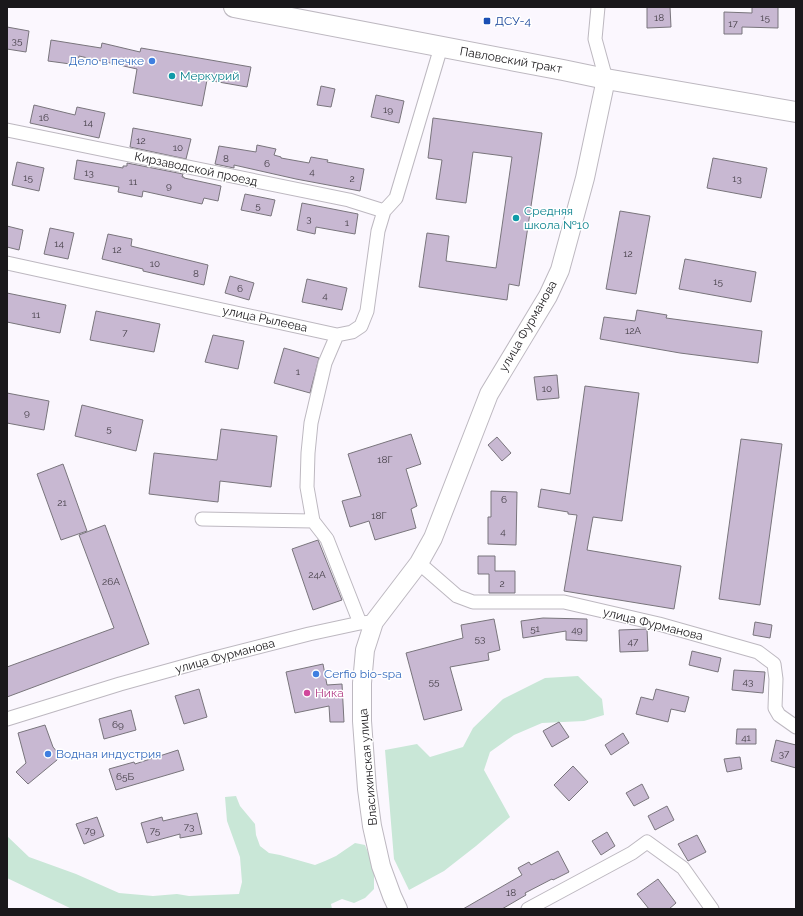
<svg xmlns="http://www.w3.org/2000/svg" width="803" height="916" viewBox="0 0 803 916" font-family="Raleway,sans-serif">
	<rect width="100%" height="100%" fill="#fbf7fe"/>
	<path fill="#c9e7d7" d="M578 676 602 699 604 715 584 721 542 723 514 735 490 752 484 770 510 817 476 846 444 871 409 890 394 859 385 750 417 744 430 757 463 747 473 728 503 699 545 678Z
		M236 796 240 806 255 824 256 835 260 846 269 853 280 855 315 865 325 861 336 856 355 843 365 845 374 867V889L365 898 354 903 342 899 331 904 332 909H72L7 878V836L29 857 76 874 119 893 153 896 177 894 189 896 239 894 242 882 240 857 227 821 225 797Z"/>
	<path fill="#c8b8d2" stroke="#79757c" d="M647 7H670L671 27 647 28Z
		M752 7H778V28L742 27V34H724V12L752 13Z
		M7 27 29 31 26 52 7 49Z
		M51 40 101 48 102 43 140 52 141 48 251 67 247 87 207 80 202 106 133 93 137 69 79 56 78 65 48 61Z
		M321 86 335 89 331 107 317 105Z
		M376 95 404 101 399 123 371 117Z
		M34 105 75 115 77 107 105 113 99 138 30 123Z
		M433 118 542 133 519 286 509 284 507 300 419 287 427 233 449 236 446 261 496 268 512 157 473 152 466 203 436 199 442 160 428 158Z
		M133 128 191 139 186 159 130 147Z
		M257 145 276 149 274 155 281 157V158L309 163 311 157 328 160 327 162 364 169 360 191 296 179 234 165V168L215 164 219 146 256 152Z
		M713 158 767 168 761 198 707 188Z
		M77 160 123 168V166H127V163L183 174 182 177H184V178L221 186 218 201 204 198 202 204 143 191 142 197 118 192 119 187 74 179Z
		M17 162 44 168 39 191 12 185Z
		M245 194 275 200 271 216 241 210Z
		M302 203 358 214 355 234 316 227 315 234 297 230Z
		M620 211 650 216 636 294 606 289Z
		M7 226 23 230 19 250 7 247Z
		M50 228 74 233 68 259 44 254Z
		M108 234 132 239 131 246 208 265 204 285 143 271V269L102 259Z
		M685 259 756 272 751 302 679 289Z
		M230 276 254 283 249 300 225 293Z
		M307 279 347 288 342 310 302 302Z
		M7 293 66 305 60 333 7 322Z
		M637 310 667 315 666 318 762 331 758 363 680 353 600 339 604 317 635 321Z
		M96 311 160 324 154 352 90 340Z
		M213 335 244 341 238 369 205 362Z
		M284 348 319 358 310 393 274 383Z
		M557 375 559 398 537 400 534 377Z
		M585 386 639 393 622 521 593 517 587 550 681 566 674 609 564 591 577 515 568 514V512L538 507 541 489 570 494Z
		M7 393 49 401 44 430 7 423Z
		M82 405 143 420 136 451 75 436Z
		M221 429 277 436 271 487 220 481 218 502 149 494 154 453 217 460Z
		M411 434 421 464 406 469 417 506 411 509 416 528 375 540 369 521 350 527 342 501 361 496 348 454Z
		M497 437 511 453 502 461 488 445Z
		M741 439 782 444 760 605 719 599Z
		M63 464 87 531 61 540 37 474Z
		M491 491 517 492 516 545 488 544V517H491Z
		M105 525 149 644 7 697V667L114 628 79 535Z
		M318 540 342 600 313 610 292 549Z
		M478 556H495V571H515V593H489V574H478Z
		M543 618 587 619V641L566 640V631L523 638 521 621Z
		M494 619 500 650 488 653 489 660 450 667 462 710 424 720 406 653 463 638 461 625Z
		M755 622 772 625 770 638 753 635Z
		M647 629 648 651 620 652 619 630Z
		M692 651 721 658 718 672 689 665Z
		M323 664 327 685 342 684 344 722H330L329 706 295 713 286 672Z
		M734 670 765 672 763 693 732 690Z
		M199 689 207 717 184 724 175 696Z
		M656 689 689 697 685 712 671 709 668 722 636 714 641 697 653 700Z
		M131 710 136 730 104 739 99 719Z
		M559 722 569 737 552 747 543 731Z
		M45 725 53 747 58 753 57 760 28 784 16 772 26 763 18 733Z
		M737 729H756V744H736Z
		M623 733 629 743 611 755 605 745Z
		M776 740 796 745V768L771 761Z
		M178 750 184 770 116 790 109 769 134 762 135 764Z
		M740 757 742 769 727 772 724 759Z
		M573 766 588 782 569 801 554 785Z
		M642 784 649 798 634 806 626 793Z
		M667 806 674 820 655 830 648 816Z
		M197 813 202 834 180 838V834L147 843 141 823 162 817 163 821Z
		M97 817 104 836 84 844 76 824Z
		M607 832 615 846 601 855 592 841Z
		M697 835 706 852 688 861 678 844Z
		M558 851 569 872 553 880 552 879 525 893 526 895 502 909H463L522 875 518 868 529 862 531 865Z
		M658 879 676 903 669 909H649L637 894Z"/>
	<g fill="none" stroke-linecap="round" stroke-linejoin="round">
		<defs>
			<path id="street" d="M598 7 595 39 606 79
				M7 130 349 200 384 211
				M7 263 337 335 325 363 311 423 308 453 307 487 313 521
				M337 335 352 332 361 326 367 311 378 231 384 211 396 198 441 47
				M202 519 313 521 327 539 360 623
				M419 563 457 596 473 602H564L659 624 758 652 774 664 776 679 775 708 779 715 796 727
				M7 719 120 684 203 661 309 634 360 623 374 622
				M528 909 632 853 647 842 683 868 712 909"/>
			<path id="secondary" d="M398 909 392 896 381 866 372 826 367 789 362 721V683L365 650 374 622 419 563 433 538 489 394 548 296 560 270 585 178 606 79"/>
			<path id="primary" d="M234 7 563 70 606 79 796 112"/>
		</defs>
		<use href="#street" stroke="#bdb8c0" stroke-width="15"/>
		<use href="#secondary" stroke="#bdb8c0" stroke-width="20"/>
		<use href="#primary" stroke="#bdb8c0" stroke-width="22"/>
		<use href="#street" stroke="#fff" stroke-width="13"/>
		<use href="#secondary" stroke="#fff" stroke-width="18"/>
		<use href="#primary" stroke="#fff" stroke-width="20"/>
	</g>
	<rect fill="#1a4fb4" stroke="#fff" stroke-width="1.5" x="483" y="17" width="8" height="8" rx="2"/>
	<g fill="#3f7fe0" stroke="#fff" stroke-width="1.5">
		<circle cx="152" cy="61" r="4"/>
		<circle cx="316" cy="674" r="4"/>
		<circle cx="48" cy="754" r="4"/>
	</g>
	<g fill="#0f9aa8" stroke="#fff" stroke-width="1.5">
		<circle cx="172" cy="76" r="4"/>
		<circle cx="516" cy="218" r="4"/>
	</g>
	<circle fill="#d1479c" stroke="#fff" stroke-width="1.5" cx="307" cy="693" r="4"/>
	<g text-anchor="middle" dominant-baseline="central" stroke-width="3" stroke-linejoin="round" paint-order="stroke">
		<g font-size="10" fill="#464049">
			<text x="659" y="17">18</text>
			<text x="765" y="17">15</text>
			<text x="733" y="23">17</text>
			<text x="17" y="40">35</text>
			<text x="388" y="109">19</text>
			<text x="44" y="117">16</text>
			<text x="88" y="122">14</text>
			<text x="141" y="140">12</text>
			<text x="178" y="147">10</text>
			<text x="226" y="158">8</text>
			<text x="267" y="163">6</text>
			<text x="312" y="171">4</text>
			<text x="89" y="172">13</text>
			<text x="28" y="177">15</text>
			<text x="352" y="178">2</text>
			<text x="737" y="178">13</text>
			<text x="133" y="181">11</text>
			<text x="169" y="185">9</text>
			<text x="258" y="205">5</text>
			<text x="309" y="218">3</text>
			<text x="347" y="222">1</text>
			<text x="59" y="243">14</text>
			<text x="117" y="249">12</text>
			<text x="628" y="253">12</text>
			<text x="155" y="263">10</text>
			<text x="196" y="273">8</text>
			<text x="718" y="281">15</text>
			<text x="240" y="288">6</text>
			<text x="325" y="295">4</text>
			<text x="36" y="314">11</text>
			<text x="633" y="330">12А</text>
			<text x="125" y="332">7</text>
			<text x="298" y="371">1</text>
			<text x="547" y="388">10</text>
			<text x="27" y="412">9</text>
			<text x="109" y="428">5</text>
			<text x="385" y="459">18Г</text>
			<text x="504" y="499">6</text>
			<text x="62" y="502">21</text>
			<text x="379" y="515">18Г</text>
			<text x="503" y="531">4</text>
			<text x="317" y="574">24А</text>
			<text x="111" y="581">26А</text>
			<text x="502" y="583">2</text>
			<text x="535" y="628">51</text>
			<text x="577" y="629">49</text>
			<text x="480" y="638">53</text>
			<text x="633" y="641">47</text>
			<text x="434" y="681">55</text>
			<text x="748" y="681">43</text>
			<text x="118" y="724">69</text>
			<text x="746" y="737">41</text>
			<text x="784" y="753">37</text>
			<text x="125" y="776">65Б</text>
			<text x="189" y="826">73</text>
			<text x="90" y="830">79</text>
			<text x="155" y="830">75</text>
			<text x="511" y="892">18</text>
		</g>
		<g font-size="12" fill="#164399" stroke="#fff" text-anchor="start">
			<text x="495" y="21">ДСУ-4</text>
		</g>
		<g font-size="12" fill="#1a181b" stroke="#fff">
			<text transform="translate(511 60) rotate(10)">Павловский тракт</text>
			<text transform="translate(196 169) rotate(12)">Кирзаводской проезд</text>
			<text transform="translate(265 319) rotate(12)">улица Рылеева</text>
			<text transform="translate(528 326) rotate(-60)">улица Фурманова</text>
			<text transform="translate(653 624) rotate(14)">улица Фурманова</text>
			<text transform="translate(225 656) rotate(-15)">улица Фурманова</text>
			<text transform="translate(368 767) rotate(-95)">Власихинская улица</text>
		</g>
		<g font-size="12" fill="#366cbe" stroke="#fff" text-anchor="start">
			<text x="144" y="61" text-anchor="end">Дело в печке</text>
			<text x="324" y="674">Cerfio bio-spa</text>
			<text x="56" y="754">Водная индустрия</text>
		</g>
		<g font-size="12" fill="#0d838f" stroke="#fff" text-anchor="start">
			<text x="180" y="76">Меркурий</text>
			<text x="524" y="211">Средняя<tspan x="524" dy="14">школа №10</tspan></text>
		</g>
		<g font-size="12" fill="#b23c85" stroke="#fff" text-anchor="start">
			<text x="315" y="693">Ника</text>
		</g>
	</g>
	<rect width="803" height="916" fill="none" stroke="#1a181b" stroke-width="16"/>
</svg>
